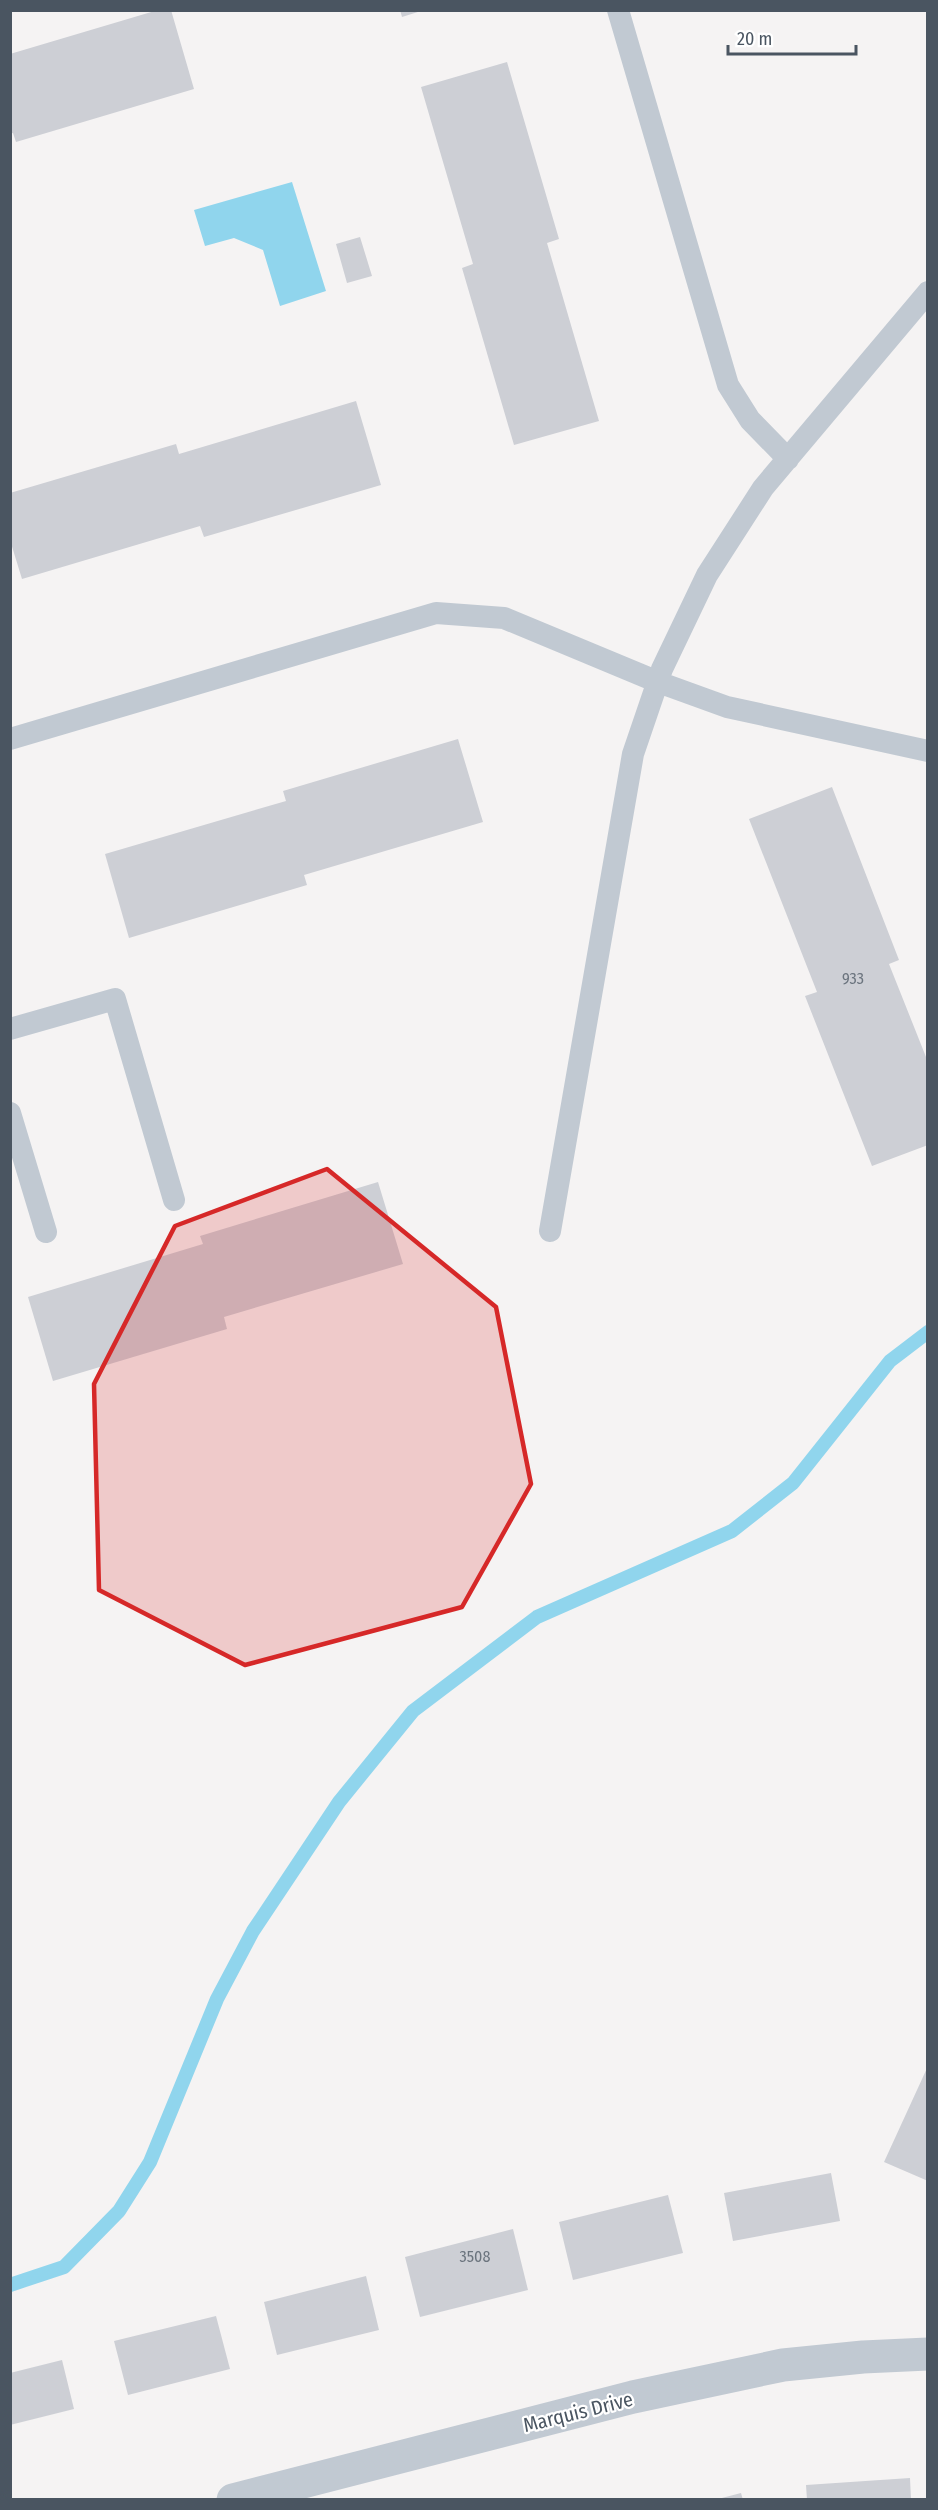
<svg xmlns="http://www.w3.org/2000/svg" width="938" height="2510" viewBox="0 0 938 2510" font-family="'Fira Sans Condensed',sans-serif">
	<rect width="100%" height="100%" fill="#f5f3f3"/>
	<path fill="#90d5ed" d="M292 182 326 291 280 306 263 250 234 238 205 246 194 210Z"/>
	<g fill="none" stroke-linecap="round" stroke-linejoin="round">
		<path stroke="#90d5ed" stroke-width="14" d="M10 2285 64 2267 119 2211 150 2162 217 1999 253 1931 339 1802 413 1711 537 1617 732 1531 793 1483 890 1361 928 1332"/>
	</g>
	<path fill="#cdcfd5" d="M158 10H171L194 89 16 142 13 133 10 134V54Z
		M400 10H421V11L402 17Z
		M507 62 559 239 547 243 599 421 514 445 462 268 473 264 421 87Z
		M360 237 372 276 347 283 336 244Z
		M356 401 381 485 204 537 200 526 22 579 10 540V493L176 444 179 454Z
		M458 739 483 822 304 875 307 885 129 938 105 854 286 801 283 791Z
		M832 787 899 960 889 964 928 1062V1145L872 1166 805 996 817 992 749 819Z
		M378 1182 403 1264 224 1317 227 1329 53 1381 28 1297 203 1244 200 1236Z
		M928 2066V2181L884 2162Z
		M831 2173 840 2221 733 2241 724 2193Z
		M668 2195 683 2253 573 2280 559 2222Z
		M513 2229 528 2290 420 2317 405 2257Z
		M366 2276 379 2330 277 2355 264 2302Z
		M216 2316 230 2369 128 2395 114 2341Z
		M62 2360 74 2409 10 2425V2373Z
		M910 2478 911 2500H807L806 2485Z
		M741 2493 743 2500H718V2499Z"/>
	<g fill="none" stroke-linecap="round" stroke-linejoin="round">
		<path stroke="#c1c9d2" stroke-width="22" d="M618 10 728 385 750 420 788 459
			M10 739 436 613 504 618 658 682 727 707 928 751
			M10 1029 115 999 174 1200
			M10 1113 46 1232
			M550 1231 633 754 662 669 707 575 763 488 928 292"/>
		<path stroke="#c1c9d2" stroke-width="33" d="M233 2500 633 2397 783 2365 863 2357 928 2354"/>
	</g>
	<path fill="#d62828" fill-opacity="0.2" stroke="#d62828" stroke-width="4.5" stroke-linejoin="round" d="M327 1169 496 1307 531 1484 462 1607 245 1665 99 1590 94 1384 175 1226Z"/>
	<g text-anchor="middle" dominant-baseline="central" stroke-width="4.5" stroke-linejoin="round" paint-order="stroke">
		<g font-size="16" fill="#6b747e">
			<text x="853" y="978">933</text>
			<text x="475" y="2256">3508</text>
		</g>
		<g font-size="20" fill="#4a5561" stroke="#fff">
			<text transform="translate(578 2412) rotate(-14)">Marquis Drive</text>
		</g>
	</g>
	<rect width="938" height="2510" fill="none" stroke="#4a5561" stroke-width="24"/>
	<path d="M728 45v9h128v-9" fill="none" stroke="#4a5561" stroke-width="3"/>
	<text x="737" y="45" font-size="18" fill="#4a5561" stroke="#ffffff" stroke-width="4.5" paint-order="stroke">20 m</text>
</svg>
